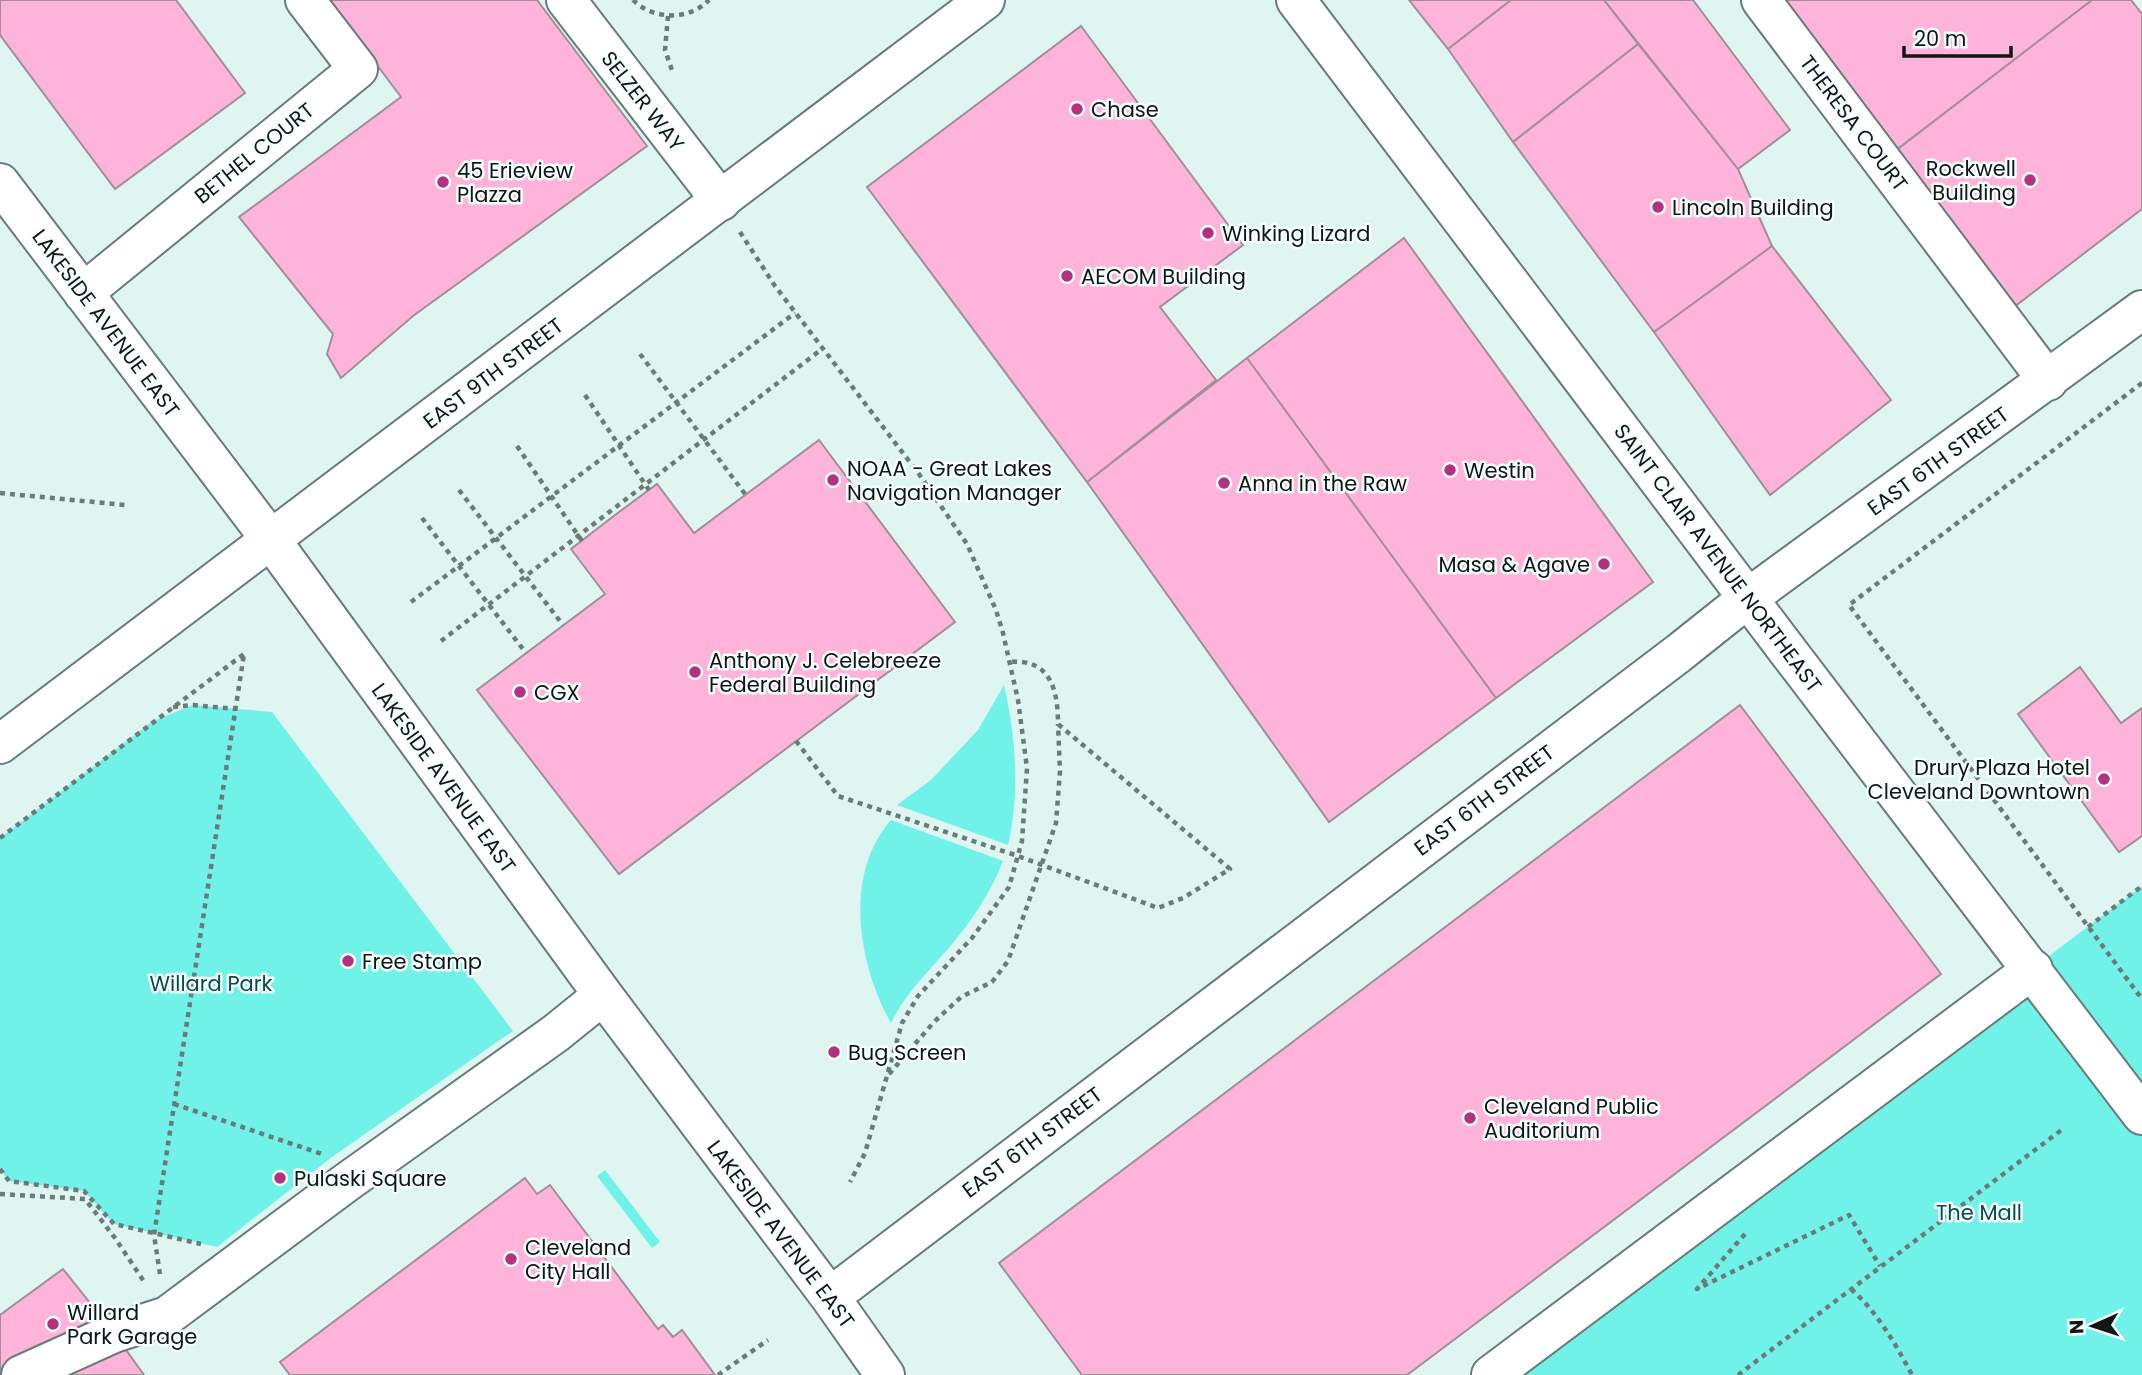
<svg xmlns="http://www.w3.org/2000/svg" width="2142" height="1375" viewBox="0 0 2142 1375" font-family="Poppins,sans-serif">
	<rect width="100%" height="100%" fill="#def5f2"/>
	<path fill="#71f2e9" d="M1004 685C1016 737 1020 793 1008 845L897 805 931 780 978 730Z
		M193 705 272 712 513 1031 332 1157 217 1247 114 1224 84 1191 9 1181 0 1169V838L153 721Z
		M891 820 1003 861C990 894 971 922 948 949 927 973 905 994 891 1023 858 964 843 875 891 820Z
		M2142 886V1375H1491Z
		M605 1170 660 1242 652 1248 597 1176Z"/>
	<path fill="#feb3db" stroke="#a18f98" stroke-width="2" d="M0 0H176L245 93 115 189 0 35Z
		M328 0H537L647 146 413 316 341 378 327 354 333 334 239 217 401 97Z
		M1409 0H1511L1448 49Z
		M1511 0H1604L1638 44 1513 142 1448 49Z
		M1604 0H1693L1790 130 1738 169Z
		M1783 0H2092L1895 151Z
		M2092 0H2131L2142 14V209L2014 307 1895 151Z
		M1081 26 1243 245 1160 307 1216 380 1087 482 867 187Z
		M1638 44 1738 169 1772 246 1654 332 1513 142Z
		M1404 238 1653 582 1496 698 1247 358Z
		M1772 246 1891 400 1770 495 1654 332Z
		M1247 358 1496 698 1329 822 1087 482Z
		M819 440 955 622 619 874 477 690 605 594 571 549 615 515 657 484 694 533Z
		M2080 667 2121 723 2142 708V836L2119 852 2018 714Z
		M1740 705 1941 974 1407 1375H1082L999 1263Z
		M525 1178 537 1194 550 1185 658 1329 663 1325 673 1337 682 1330 715 1375H290L280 1362Z
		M63 1269 114 1333 144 1375H0V1315Z"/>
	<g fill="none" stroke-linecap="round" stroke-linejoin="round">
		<defs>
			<path id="minor" d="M566 0 721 201
				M1296 0 1787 650 2142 1115
				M1761 0 2048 381
				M0 183 271 540 603 995 830 1297 885 1375
				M83 293 358 69 305 0
				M830 1297 1679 653 1748 598 2142 310
				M21 1375 114 1333 167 1316 347 1182 556 1033 603 995
				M1491 1375 2033 969"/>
			<path id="major" d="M0 744 985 0"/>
		</defs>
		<use href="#minor" stroke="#677c7a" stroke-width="42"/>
		<use href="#major" stroke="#677c7a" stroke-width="42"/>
		<path stroke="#6c7b79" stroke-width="4.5" stroke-dasharray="5 5" stroke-linecap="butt" d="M633 0C653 20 689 21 709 0
			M668 16 665 50 673 73
			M740 232 775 286 919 474 967 544 996 610 1003 633 1018 700 1027 768 1022 841 1009 887 972 938 918 996 902 1023 865 1153 850 1182
			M640 354 745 494
			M2142 383 1849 605 2142 999
			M585 395 649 490
			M517 446 582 541
			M459 490 563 625
			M0 493 125 505
			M422 518 526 653
			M411 602 795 313
			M441 641 822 349
			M173 707 193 705 235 709
			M796 741 838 796 1018 856 1158 908 1183 898 1230 869 1058 724C1058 689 1050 658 1009 662
			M0 838 244 654
			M2088 927 2142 886
			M889 1074 934 1022 961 997 992 982 1008 961 1056 823 1060 771 1058 724
			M174 1104 322 1154
			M0 1169 9 1181 84 1191 114 1224 201 1244
			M0 1194 85 1199 115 1238 145 1283
			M1745 1234 1697 1289 1849 1215 1880 1266
			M160 1274 154 1235 244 654
			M1851 1289C1878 1313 1895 1343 1912 1375
			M718 1375 768 1340
			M1738 1375 2064 1128"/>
		<use href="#minor" stroke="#fff" stroke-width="38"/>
		<use href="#major" stroke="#fff" stroke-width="38"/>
	</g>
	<g fill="#b13281" stroke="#f6fffe" stroke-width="2.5">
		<circle cx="1077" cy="109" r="7"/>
		<circle cx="2030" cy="180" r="7"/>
		<circle cx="443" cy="182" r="7"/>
		<circle cx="1658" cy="207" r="7"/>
		<circle cx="1208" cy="233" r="7"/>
		<circle cx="1067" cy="276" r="7"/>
		<circle cx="1450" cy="470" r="7"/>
		<circle cx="833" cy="480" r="7"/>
		<circle cx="1224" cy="483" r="7"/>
		<circle cx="1604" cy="564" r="7"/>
		<circle cx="695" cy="672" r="7"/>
		<circle cx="520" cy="692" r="7"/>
		<circle cx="2104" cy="779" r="7"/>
		<circle cx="348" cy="961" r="7"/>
		<circle cx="834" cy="1052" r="7"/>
		<circle cx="1470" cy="1118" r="7"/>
		<circle cx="280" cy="1178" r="7"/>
		<circle cx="511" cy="1259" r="7"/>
		<circle cx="53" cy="1324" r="7"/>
	</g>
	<g text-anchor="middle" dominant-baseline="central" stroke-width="5" stroke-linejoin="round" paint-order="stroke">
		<g font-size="21" fill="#0f1716" stroke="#f6fffe">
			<text transform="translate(643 101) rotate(52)">SELZER WAY</text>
			<text transform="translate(1854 123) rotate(53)">THERESA COURT</text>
			<text transform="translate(254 153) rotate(-39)">BETHEL COURT</text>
			<text transform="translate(106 323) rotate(53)">LAKESIDE AVENUE EAST</text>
			<text transform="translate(493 373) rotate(-37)">EAST 9TH STREET</text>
			<text transform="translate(1938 461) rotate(-36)">EAST 6TH STREET</text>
			<text transform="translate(1718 558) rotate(53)">SAINT CLAIR AVENUE NORTHEAST</text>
			<text transform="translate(444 778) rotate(54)">LAKESIDE AVENUE EAST</text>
			<text transform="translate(1484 800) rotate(-37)">EAST 6TH STREET</text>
			<text transform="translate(1032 1142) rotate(-37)">EAST 6TH STREET</text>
			<text transform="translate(781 1234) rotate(53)">LAKESIDE AVENUE EAST</text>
		</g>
		<g font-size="21" fill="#0f1716" stroke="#f6fffe" text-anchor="start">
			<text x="1091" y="109">Chase</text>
			<text x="2016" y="168" text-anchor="end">Rockwell<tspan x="2016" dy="24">Building</tspan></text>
			<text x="457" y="170">45 Erieview<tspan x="457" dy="24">Plazza</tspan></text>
			<text x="1672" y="207">Lincoln Building</text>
			<text x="1222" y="233">Winking Lizard</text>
			<text x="1081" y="276">AECOM Building</text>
			<text x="847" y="468">NOAA - Great Lakes<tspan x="847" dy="24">Navigation Manager</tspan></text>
			<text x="1464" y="470">Westin</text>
			<text x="1238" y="483">Anna in the Raw</text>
			<text x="1590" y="564" text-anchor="end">Masa &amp; Agave</text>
			<text x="709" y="660">Anthony J. Celebreeze<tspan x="709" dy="24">Federal Building</tspan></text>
			<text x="534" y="692">CGX</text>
			<text x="2090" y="767" text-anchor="end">Drury Plaza Hotel<tspan x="2090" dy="24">Cleveland Downtown</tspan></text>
			<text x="362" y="961">Free Stamp</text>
			<text x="848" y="1052">Bug Screen</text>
			<text x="1484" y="1106">Cleveland Public<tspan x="1484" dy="24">Auditorium</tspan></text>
			<text x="294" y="1178">Pulaski Square</text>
			<text x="525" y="1247">Cleveland<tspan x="525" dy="24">City Hall</tspan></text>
			<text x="67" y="1312">Willard<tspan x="67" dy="24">Park Garage</tspan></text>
		</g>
		<g font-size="21" fill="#094c48" stroke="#f6fffe">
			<text x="211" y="983">Willard Park</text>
			<text x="1979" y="1212">The Mall</text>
		</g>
	</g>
	<g transform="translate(2093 1326) rotate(267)" stroke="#f6fffe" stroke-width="5" paint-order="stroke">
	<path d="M0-5L12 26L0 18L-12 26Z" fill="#0f1716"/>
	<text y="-10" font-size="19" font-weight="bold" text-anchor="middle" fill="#0f1716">N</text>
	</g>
	<path d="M1904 46v10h107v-10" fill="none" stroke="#0f1716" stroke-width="3.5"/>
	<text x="1914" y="46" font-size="21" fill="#0f1716" stroke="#f6fffe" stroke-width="5" paint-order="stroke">20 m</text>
</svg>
